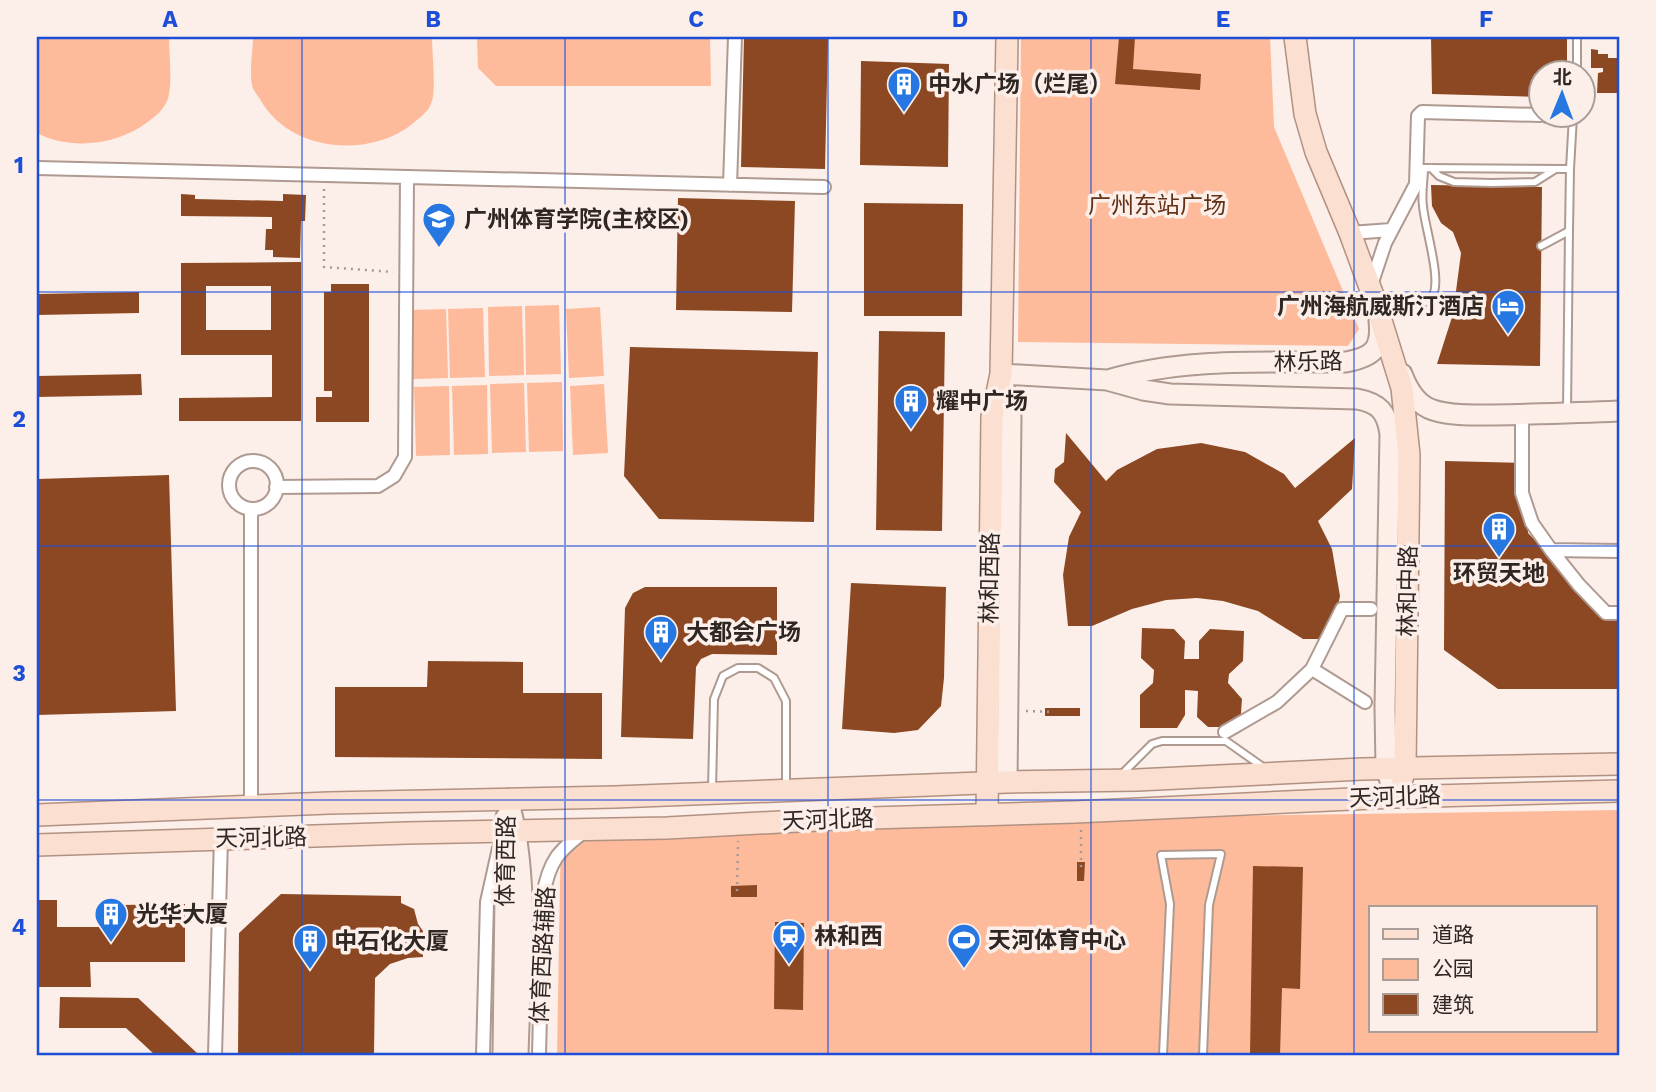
<svg xmlns="http://www.w3.org/2000/svg" width="1656" height="1092" viewBox="0 0 1656 1092" font-family="'Work Sans','Noto Sans SC',sans-serif">
	<rect width="100%" height="100%" fill="#fceee8"/>
	<path fill="#fdbb9b" fill-rule="evenodd" d="M37 37H169C169 53 173 88 167 101 163 110 157 115 149 121 118 145 72 151 37 133Z
		M253 37H432C432 52 436 88 432 101 429 112 419 118 411 125 367 159 288 151 260 99 257 95 253 90 252 85 249 71 253 51 253 37Z
		M477 37H710L711 86H496L478 68Z
		M1021 37H1270L1274 127 1359 329 1348 346 1018 342Z
		M559 305 561 374 526 375 525 306Z
		M522 306 524 375 489 376 488 307Z
		M600 307 604 376 569 378 566 309Z
		M483 308 485 377 450 378 448 309Z
		M446 309 448 378 413 379 411 310Z
		M562 382 563 451 529 452 527 383Z
		M524 383 526 452 492 453 490 384Z
		M604 384 608 453 573 455 570 386Z
		M487 385 488 454 454 455 452 386Z
		M449 386 450 455 416 456 414 387Z
		M1619 810V1055H557L561 826ZM1371 908H1595V1031H1371Z"/>
	<path fill="#8b4822" fill-rule="evenodd" d="M744 37H828L825 169 741 167Z
		M1119 37H1135L1133 69 1201 74 1200 90 1115 84Z
		M1431 37H1567V74H1540V97L1432 94Z
		M1591 49 1598 50V54H1608V58H1619V93H1597L1598 73 1603 72V68H1591Z
		M861 61 949 64 948 167 860 165Z
		M1431 185 1542 187 1540 366 1437 364 1453 314 1461 253 1453 232 1441 223 1432 206Z
		M181 194 195 195V199L283 201V194L306 195 305 221H301L300 258 273 257V250H265L266 229H272V217L181 216Z
		M678 198 795 201 792 312 676 310Z
		M864 203 963 204 962 316H864Z
		M301 262V421H179V398L272 397V355H181V263ZM206 286H271V330H206Z
		M331 284H369V422H316V397H332V391H324V292H331Z
		M139 292V313L37 315V294Z
		M879 331 945 332 942 531 876 530Z
		M630 347 818 352 814 522 659 519 624 476Z
		M141 374 142 395 37 397V376Z
		M1066 433 1106 481 1117 470 1157 449 1201 443 1245 452 1284 474 1295 488 1355 438 1352 489 1318 521 1332 549 1340 596 1331 639H1303L1258 611 1223 601 1197 598 1166 600 1132 609 1092 626H1068L1063 575 1069 537 1081 512 1054 482 1055 469 1064 462Z
		M1445 461 1526 463 1528 533 1606 613H1619V689H1498L1444 650Z
		M169 475 176 711 37 715V479Z
		M851 583 946 587 944 678 941 706 918 730 894 733 842 729Z
		M645 587H777V655L712 654 701 659 696 667 693 739 621 737 625 608 633 593Z
		M1142 628 1174 629 1185 641 1184 659H1199V641L1210 629 1244 631 1243 661 1229 674 1228 683 1242 699 1240 727H1208L1197 717 1198 691 1185 690V715L1177 728H1140V695L1153 683 1154 670 1141 658Z
		M428 661 523 662V693H602V759L335 757V687H427Z
		M1045 708H1080V716H1045Z
		M1077 862H1085L1084 881H1077Z
		M1253 866 1303 867 1300 989 1282 988 1280 1055H1250Z
		M757 885V897H731V886Z
		M281 894 401 896V903L414 909 418 924 423 931V957L408 958 390 964 375 978 374 1055H238L239 933Z
		M37 900H57V927H120V905L185 904V962H90L91 987H37Z
		M775 922 804 923 803 1010 774 1009Z
		M60 997 138 998 197 1053 155 1055 126 1028H59Z"/>
	<g fill="none" stroke-linecap="round" stroke-linejoin="round">
		<defs>
			<path id="lane" d="M1577 74V37
				M1424 168 1570 169 1569 231 1541 246
				M1431 168 1439 176 1454 182 1492 183 1535 182 1554 170
				M1570 169 1573 116
				M1383 311C1397 309 1421 308 1431 298 1444 285 1424 225 1423 206 1421 194 1424 180 1424 168H1422
				M1567 411 1569 231
				M1121 775 1152 744 1162 741H1226L1263 767
				M712 790 714 699 723 676 738 668H758L774 678 786 701V787
				M1163 1055 1170 904 1161 855 1221 854 1209 905 1203 1055"/>
			<path id="street" d="M1547 116H1573
				M37 168 824 187
				M730 185 735 37
				M1350 233 1391 230
				M1370 288 1385 243 1416 184 1418 116 1422 112 1540 115
				M1522 414V493L1532 523 1551 550 1619 551
				M229 485a24 24 0 1 1 48 0a24 24 0 1 1-48 0Z
				M276 487 378 486 394 476 405 457 407 177
				M1551 550 1579 585 1606 613H1619
				M1312 669 1342 609H1371
				M1225 732 1277 702 1312 669 1365 702
				M251 806V509
				M215 1055 221 838
				M483 1055 487 902 499 848
				M539 1055 543 896C549 861 558 851 585 831"/>
			<path id="secondary" d="M1402 374C1408 390 1417 405 1433 410 1451 416 1475 415 1493 415 1535 414 1577 413 1619 411
				M1108 380C1185 357 1266 363 1346 362 1373 357 1382 349 1379 321
				M1007 782 1011 417 1001 374 1107 380 1143 390 1170 394 1357 399C1379 403 1387 412 1390 434L1385 707 1386 768 1395 797
				M508 799C531 879 520 972 518 1055
				M503 1055 505 896 504 831 506 817"/>
			<path id="primary" d="M1295 37 1305 114 1316 152 1350 233 1375 301 1402 388 1409 455 1405 768 1402 779
				M37 815 329 803 615 797 1007 782 1137 780 1362 769 1619 764
				M987 815 992 417 1001 374 1007 37
				M37 845 407 833 667 828 835 819 1075 812 1395 797 1619 791"/>
		</defs>
		<use href="#lane" stroke="#af9a91" stroke-width="10"/>
		<use href="#street" stroke="#af9a91" stroke-width="16"/>
		<use href="#secondary" stroke="#af9a91" stroke-width="23"/>
		<use href="#primary" stroke="#b29181" stroke-width="24"/>
		<path stroke="#a59a95" stroke-width="2.5" stroke-dasharray="2 5" stroke-linecap="butt" d="M324 189V267L393 272
			M1026 711 1054 712
			M1081 830V868
			M737 891 738 841"/>
		<use href="#lane" stroke="#fff" stroke-width="6"/>
		<use href="#street" stroke="#fff" stroke-width="12"/>
		<use href="#secondary" stroke="#fdefe8" stroke-width="19"/>
		<use href="#primary" stroke="#fbdfd1" stroke-width="21"/>
	</g>
	<path fill="none" stroke="#1d4ed8" stroke-width="2" stroke-opacity="0.55" d="M302 37V1055M565 37V1055M828 37V1055M1091 37V1055M1354 37V1055M37 292H1619M37 546H1619M37 800H1619"/>
	<defs>
		<symbol id="building-pin" viewBox="-11 -11 22 30"><path d="M0 17L-7.5 6A9.5 9.5 0 1 1 7.5 6Z" fill="#2677e2" stroke="#fceee8"/><path d="M-4-6H4V6H1V3H-1V6H-4ZM-2.5-4.3h1.7v1.8h-1.7ZM.8-4.3h1.7v1.8H.8ZM-2.5-1h1.7V.8h-1.7ZM.8-1h1.7V.8H.8Z" fill="#fff"/></symbol>
		<symbol id="university-pin" viewBox="-11 -11 22 30"><path d="M0 17L-7.5 6A9.5 9.5 0 1 1 7.5 6Z" fill="#2677e2" stroke="#fceee8"/><path d="M0-5L7-2L0 1L-7-2ZM-4 1L0 2.5L4 1V4Q0 6-4 4Z" fill="#fff"/></symbol>
		<symbol id="hotel-pin" viewBox="-11 -11 22 30"><path d="M0 17L-7.5 6A9.5 9.5 0 1 1 7.5 6Z" fill="#2677e2" stroke="#fceee8"/><path d="M-6-4.5h1.5V1H6V5H4.5V3h-9V5H-6ZM-4 0a1.8 1.8 0 1 1 3.6 0ZM.5 0V-2.5h3Q6-2.5 6 0Z" fill="#fff"/></symbol>
		<symbol id="station-pin" viewBox="-11 -11 22 30"><path d="M0 17L-7.5 6A9.5 9.5 0 1 1 7.5 6Z" fill="#2677e2" stroke="#fceee8"/><path d="M-3-6H3Q5-6 5-4V2Q5 4 3 4L4.5 6H3L1.5 4h-3L-3 6H-4.5L-3 4Q-5 4-5 2V-4Q-5-6-3-6ZM-3.5-4v3h7v-3ZM-3.5 1v1.5H-2V1ZM2 1v1.5H3.5V1Z" fill="#fff"/></symbol>
		<symbol id="stadium-pin" viewBox="-11 -11 22 30"><path d="M0 17L-7.5 6A9.5 9.5 0 1 1 7.5 6Z" fill="#2677e2" stroke="#fceee8"/><path d="M0-5a6.5 5 0 1 0 0 10a6.5 5 0 1 0 0-10ZM-3.5-1.8h7v3.6h-7Z" fill="#fff"/></symbol>
	</defs>
	<g fill-rule="evenodd">
		<use href="#building-pin" x="885" y="65" width="38" height="52"/>
		<use href="#university-pin" x="420" y="200" width="38" height="52"/>
		<use href="#hotel-pin" x="1489" y="287" width="38" height="52"/>
		<use href="#building-pin" x="892" y="382" width="38" height="52"/>
		<use href="#building-pin" x="1480" y="510" width="38" height="52"/>
		<use href="#building-pin" x="642" y="613" width="38" height="52"/>
		<use href="#building-pin" x="92" y="895" width="38" height="52"/>
		<use href="#station-pin" x="770" y="917" width="38" height="52"/>
		<use href="#stadium-pin" x="945" y="921" width="38" height="52"/>
		<use href="#building-pin" x="291" y="922" width="38" height="52"/>
	</g>
	<g text-anchor="middle" dominant-baseline="central" stroke-width="7" stroke-linejoin="round" paint-order="stroke">
		<g font-size="23" font-weight="bold" fill="#2f2723" stroke="#fceee8" text-anchor="start">
			<text x="928" y="84">中水广场（烂尾）</text>
			<text x="464" y="219">广州体育学院(主校区)</text>
			<text x="1484" y="306" text-anchor="end">广州海航威斯汀酒店</text>
			<text x="936" y="401">耀中广场</text>
			<text x="1499" y="573" text-anchor="middle">环贸天地</text>
			<text x="686" y="632">大都会广场</text>
			<text x="136" y="914">光华大厦</text>
			<text x="814" y="936">林和西</text>
			<text x="988" y="940">天河体育中心</text>
			<text x="334" y="941">中石化大厦</text>
		</g>
		<g font-size="23" fill="#623116" stroke="#fceee8">
			<text x="1157" y="205">广州东站广场</text>
		</g>
		<g font-size="23" fill="#2f2723" stroke="#fceee8">
			<text transform="translate(1308 362) rotate(-1)">林乐路</text>
			<text transform="translate(990 578) rotate(-89)">林和西路</text>
			<text transform="translate(1408 591) rotate(-89)">林和中路</text>
			<text transform="translate(1395 797) rotate(-2)">天河北路</text>
			<text transform="translate(828 820) rotate(-2)">天河北路</text>
			<text transform="translate(261 838) rotate(-1)">天河北路</text>
			<text transform="translate(506 861) rotate(-89)">体育西路</text>
			<text transform="translate(543 955) rotate(-87)">体育西路辅路</text>
		</g>
	</g>
	<rect width="1656" height="1092" fill="none" stroke="#fceee8" stroke-width="77"/>
	<rect x="1369" y="906" width="228" height="126" fill="#fceee8" stroke="#aa9e99" stroke-width="2"/>
	<rect x="1383" y="929" width="35" height="10" fill="#fbdfd1" stroke="#aa9e99" stroke-width="2"/>
	<text x="1432" y="942" font-size="21" fill="#2f2723">道路</text>
	<rect x="1383" y="959" width="35" height="21" fill="#fdbb9b" stroke="#aa9e99" stroke-width="2"/>
	<text x="1432" y="976" font-size="21" fill="#2f2723">公园</text>
	<rect x="1383" y="994" width="35" height="21" fill="#8b4822" stroke="#aa9e99" stroke-width="2"/>
	<text x="1432" y="1012" font-size="21" fill="#2f2723">建筑</text>
	<g transform="translate(1562 94) rotate(1)"><circle r="33" fill="#fceee8" stroke="#aa9e99" stroke-width="2"/>
	<path d="M0-5L12 26L0 18L-12 26Z" fill="#2677e2"/>
	<text y="-10" font-size="19" font-weight="bold" text-anchor="middle" fill="#2f2723">北</text>
	</g>
	<rect x="38" y="38" width="1580" height="1016" fill="none" stroke="#1d4ed8" stroke-width="2.5"/>
	<g font-size="23" text-anchor="middle" font-weight="bold" fill="#1d4ed8">
		<text x="170" y="27">A</text>
		<text x="433" y="27">B</text>
		<text x="696" y="27">C</text>
		<text x="960" y="27">D</text>
		<text x="1223" y="27">E</text>
		<text x="1486" y="27">F</text>
		<text x="19" y="173">1</text>
		<text x="19" y="427">2</text>
		<text x="19" y="681">3</text>
		<text x="19" y="935">4</text>
	</g>
</svg>
